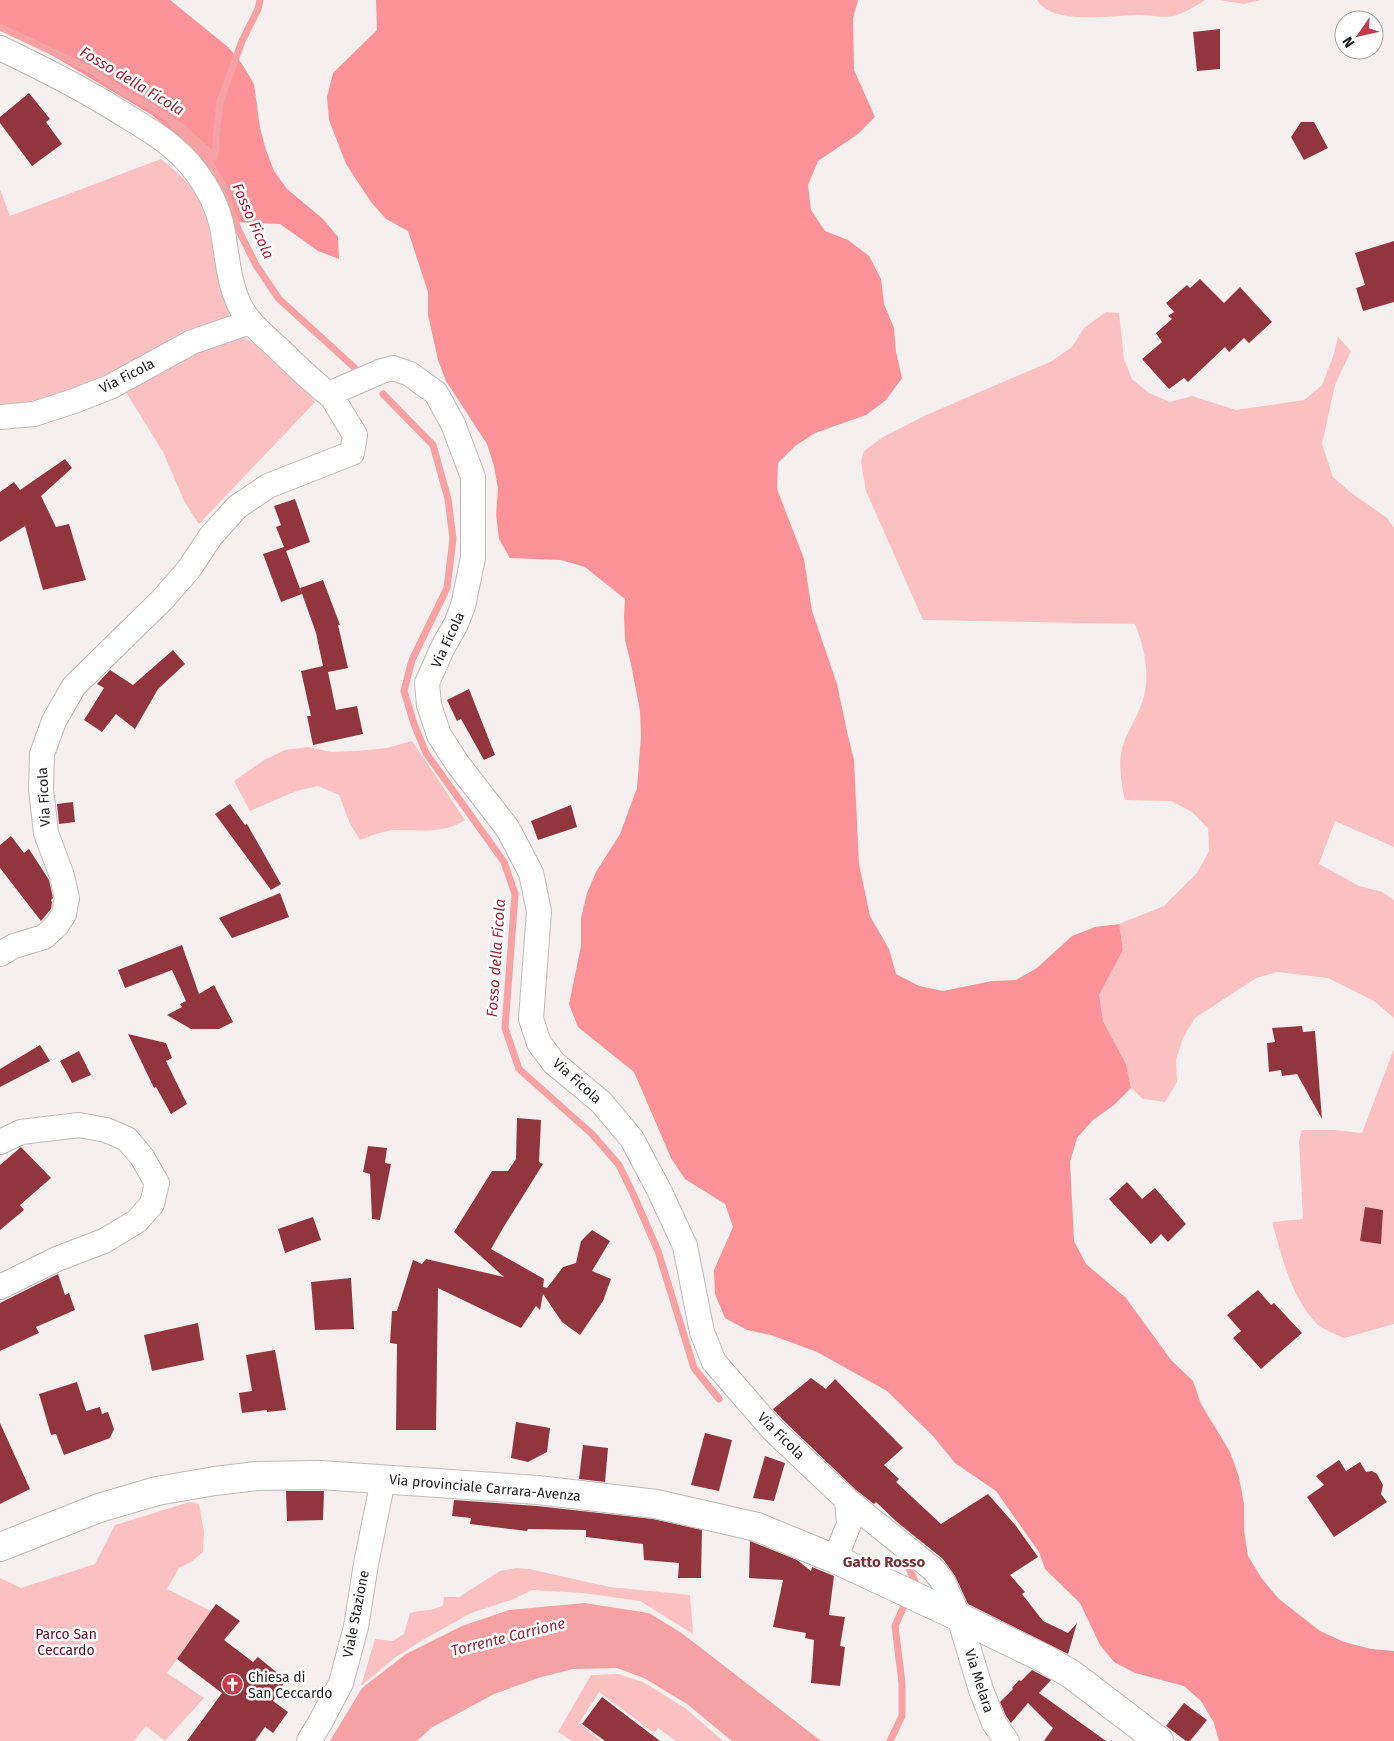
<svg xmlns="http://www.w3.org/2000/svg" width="1394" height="1741" viewBox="0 0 1394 1741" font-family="'Fira Sans',sans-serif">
	<rect width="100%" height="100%" fill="#f6efef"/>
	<path fill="#fbc1c2" d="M1037 0H1205C1198 5 1182 14 1174 16 1163 18 1150 15 1139 15 1113 15 1052 26 1037 0Z
		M1219 0H1261L1244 4Z
		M161 159C175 170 190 183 199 198 216 228 225 284 231 318L199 328 164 343 97 384 49 401 0 409V189L10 216Z
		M1106 312 1119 313 1124 359 1132 379 1149 393 1170 402 1192 396 1236 410 1304 400 1322 385 1334 354 1338 337 1351 351 1335 385 1322 444 1333 477 1350 492 1387 518 1394 528V847L1335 821 1319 864 1359 886 1382 892 1394 900V1018L1374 1001 1328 978 1277 972 1256 978 1195 1018 1183 1038 1176 1060 1177 1082 1165 1102 1143 1099 1131 1088 1126 1064 1103 1021 1099 995 1123 950 1119 924 1164 906 1197 873 1209 851 1208 828 1192 812 1171 801 1125 800C1121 782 1117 760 1124 742 1130 727 1140 712 1144 696 1150 671 1144 647 1135 624L923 620 866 491 861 462 864 451 883 437 924 416 1052 361 1072 347 1084 328Z
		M240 335C261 346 303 383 315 402L199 524 185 503 163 452 124 389 230 338Z
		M412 741 465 820C444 834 418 830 394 830 383 831 370 836 360 840L350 824 339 795 318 786 296 791 250 811 234 781 264 760 285 750 308 747 331 752 357 751 387 748Z
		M1394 1049V1324L1344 1338C1336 1334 1324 1330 1317 1324 1291 1297 1282 1257 1272 1222L1303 1219 1299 1141 1302 1130H1334L1362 1133Z
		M190 1502 199 1504 204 1532 203 1552 191 1562 179 1568 167 1589 211 1611 167 1673 204 1698 165 1741 146 1726 134 1741H0V1578L21 1588 95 1564 115 1525Z
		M517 1568 529 1569 610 1587 690 1595 693 1634 640 1601 583 1593 532 1590 514 1599 471 1613 421 1641 396 1657 361 1686 375 1639 393 1641 404 1634 410 1613C421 1610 434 1611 443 1605L444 1597H459L500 1571Z
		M618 1674 643 1682 685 1708 723 1741H676L658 1728 654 1733 599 1692 579 1723 601 1741H572L558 1732 591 1675Z"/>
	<path fill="#fa9297" d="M0 0H170L228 47 242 64 254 84 260 128 266 150 274 171 287 189 323 219 338 237 339 259 318 251 280 224 233 222 221 194 185 143 152 115 33 44 0 28Z
		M376 0H858L853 18 854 70 875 117 858 134 818 161 808 185 811 210 825 231 848 240 869 256 881 279 884 304 894 328 896 352 902 378 886 400 866 415 815 433 795 446 778 463 777 489 804 559 812 611 837 684 848 736 854 760 859 864 870 916 889 949 896 974 919 986 943 991 992 981 1016 980 1037 968 1072 936 1095 927 1119 924 1123 950 1099 995 1103 1021 1126 1064 1131 1088 1114 1105 1093 1120 1077 1138 1070 1162 1074 1241 1086 1264 1126 1298 1171 1360 1193 1381 1201 1404 1230 1452 1239 1477 1244 1504V1530L1248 1556 1262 1579 1279 1599 1320 1631 1344 1642 1371 1649 1394 1651V1741H1219L1214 1723 1201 1701 1184 1686 1135 1673 1114 1662 1100 1645 1080 1603 1045 1569 1039 1552 996 1491 955 1463 933 1436 887 1391 817 1352 771 1335 747 1330 725 1318 715 1294 714 1270 733 1227 725 1204 685 1179 671 1158 634 1072 578 1027 569 1004 581 946V918L587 893 596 872 620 834 637 788 641 736 640 711 631 664 625 640 624 616 625 599 585 567 561 560 510 558 499 539 496 514 498 489 494 466 487 444 446 381 438 360 428 315V292L408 231 386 219 371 202 346 164 329 120 327 97 333 73 377 30Z"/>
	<path fill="#f6a1a4" d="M584 1603 649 1613 683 1634 821 1741H732L687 1704 644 1678 617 1668 573 1669 538 1678 494 1694 431 1728 417 1741H330L362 1688 406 1654 462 1626 509 1610Z"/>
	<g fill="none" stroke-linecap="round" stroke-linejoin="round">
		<path stroke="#f6a1a4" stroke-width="7" d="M0 27 91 70 121 91 153 108 183 128 215 157
			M172 123 209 161 225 190 238 229 256 265 279 299 356 369
			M215 157 216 138 220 102 242 41 258 9 260 0
			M383 394 433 445 448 499 453 539 447 588 412 660 404 691 414 724 426 753 504 862 515 894 505 1028 519 1069 592 1134 619 1165 634 1196 658 1251 694 1368 719 1399
			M908 1567 915 1581
			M890 1741 902 1716V1683L895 1626 903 1608"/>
	</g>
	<path fill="#93353f" d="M1220 29V69L1197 71 1193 32Z
		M29 93 50 119 46 122 62 144 32 166 0 123V117Z
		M1301 122H1314L1328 148 1304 160 1291 137Z
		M1394 241V302L1363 311 1356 288 1365 285 1355 253Z
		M1200 279 1224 303 1240 287 1272 322 1249 343 1244 338 1229 352 1225 347 1188 382 1184 378 1169 389 1142 359 1162 342 1156 333 1172 319 1168 316 1174 312 1166 303 1187 285 1190 288Z
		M65 459 72 468 41 496 56 527 69 524 86 580 43 590 25 526 0 542V492L14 482 20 490Z
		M295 499 310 542 286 551 302 594 281 602 263 554 284 547 276 527 281 525 274 506Z
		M323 580 340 625H338L348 668 328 672 336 710 357 706 363 734 313 745 307 716H311L301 671 323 666 316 633 300 588Z
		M173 650 185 664 158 689 135 729 116 714 102 732 84 720 104 688 97 684 110 670 133 685Z
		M469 689 495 755 484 760 461 719 457 721 447 700Z
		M73 802 75 822 59 824 57 804Z
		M230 804 245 825 247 824 281 884 271 890 215 814Z
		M571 805 577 827 538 840 531 821Z
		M11 836 24 853 29 849 49 880 53 898 51 900 52 902 51 909 41 921 0 868V845Z
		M280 893 289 917 232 938 219 918Z
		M182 945 199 994 214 985 233 1022 219 1029H191L167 1015 182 1007 180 1004 186 1001 172 970 125 988 118 970Z
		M1302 1026 1303 1032 1315 1031 1322 1119 1297 1074 1282 1076 1281 1070 1269 1072 1267 1043 1275 1042 1272 1028Z
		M128 1034 166 1043 172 1058 166 1061 187 1104 171 1114 156 1087 154 1088Z
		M40 1045 50 1061 0 1087V1069Z
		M79 1051 91 1075 72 1083 60 1061Z
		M517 1118 541 1120 539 1162 543 1164 503 1228 491 1249 544 1279 543 1287 547 1288 563 1267 576 1263 581 1241 592 1230 610 1241 592 1271 611 1279 603 1301 580 1335 562 1322 543 1294 540 1310 536 1306 521 1328 438 1288 436 1430H396L397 1344 390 1343 392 1311H397L413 1260 422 1264 426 1259 504 1277 454 1232 492 1171H508L516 1159Z
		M368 1146 387 1148 385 1163 391 1164 380 1220 372 1219 370 1174 363 1172Z
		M21 1147 51 1178 20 1205 24 1210 0 1230V1165Z
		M1127 1182 1142 1199 1155 1188 1186 1224 1168 1242 1161 1234 1151 1244 1109 1199Z
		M1365 1207 1383 1210 1381 1244 1360 1241Z
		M313 1217 321 1240 285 1253 278 1229Z
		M58 1274 65 1295 69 1293 75 1310 36 1327 39 1333 0 1351V1303Z
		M351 1278 354 1329 315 1330 311 1282Z
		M1258 1290 1271 1305 1274 1303 1302 1333 1261 1369 1233 1338 1241 1331 1227 1315Z
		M198 1323 204 1360 152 1371 144 1335Z
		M275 1350 286 1410 267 1412V1410L242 1413 239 1393 252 1391 246 1355Z
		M811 1378 826 1389 835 1379 903 1448 884 1465 899 1479 896 1482 941 1524 988 1494 1016 1526 1038 1557 1010 1575 1025 1592 1022 1594 1043 1621 1068 1633 1077 1623 1068 1654 968 1604 955 1576 943 1559 897 1522 876 1502 874 1504 856 1490 783 1420 773 1409Z
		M77 1382 86 1411 100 1407 102 1414 108 1412 114 1429 110 1438 64 1455 56 1434 51 1435 39 1394Z
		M516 1422 550 1428 547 1452 528 1462 511 1458Z
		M0 1423 30 1489 0 1504Z
		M705 1433 732 1440 719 1491 691 1485Z
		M583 1445 608 1448 605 1482 579 1479Z
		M765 1456 785 1463 774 1501 753 1498Z
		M1339 1460 1346 1471 1360 1462 1366 1472 1372 1471 1377 1474 1383 1485 1381 1494 1387 1502 1334 1537 1307 1497 1324 1485 1316 1476Z
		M286 1491H324L323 1520 287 1521Z
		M454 1500 537 1506 653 1519 702 1530 701 1578H678L679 1563 644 1560 643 1544 586 1537V1530L528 1529 527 1531 470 1524 471 1518 452 1516Z
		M750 1541 797 1560 811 1571 812 1567 834 1576 829 1615 845 1617 840 1646 845 1647 840 1686 811 1683 814 1640 805 1638 806 1633 773 1627 783 1580 749 1578Z
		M216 1604 240 1621 224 1640 253 1662 258 1657 286 1680 273 1701 288 1712 273 1733 265 1727 255 1741H187L222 1693 177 1659Z
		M1032 1670 1051 1680 1039 1693 1106 1741H1044L1053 1728 1028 1703 1011 1723 1006 1716 1000 1702 1013 1689 1012 1688 1019 1680 1021 1681Z
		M602 1697 660 1741H605L582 1724Z
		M1184 1703 1207 1720 1190 1741H1186L1166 1726Z"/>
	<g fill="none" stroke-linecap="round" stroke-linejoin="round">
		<defs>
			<path id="minor" d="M0 48C42 68 84 89 123 114 151 131 177 146 196 172 208 188 218 209 222 227 227 253 228 280 239 304 248 323 264 335 279 349 296 366 313 382 332 397
				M0 417 34 414 74 401 110 387 192 342 250 322
				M0 954 14 946 44 937 57 925 64 914 67 898 62 876 46 833 44 815 41 790 42 754 54 721 74 686 162 600 189 569 211 536 237 507 268 486 352 453 355 435 332 397 338 390 382 371 393 368 410 374 436 393 453 424 473 477V558L463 606 456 624 443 647 427 683 429 705 439 735 457 763 508 829 531 873 539 911 531 1019 539 1043 554 1063 601 1102 632 1139 660 1192 685 1246 702 1332 714 1362 773 1430 847 1500 849 1524 835 1559
				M0 1142 21 1132 79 1125 106 1130 127 1139 142 1157 157 1183 152 1204 137 1221 104 1241 57 1259 0 1287
				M847 1500 934 1570 943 1582 959 1617 981 1690 994 1723 1007 1741
				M309 1741 321 1721 341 1683 356 1627 366 1564 383 1480"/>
			<path id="secondary" d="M0 1547 99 1508 157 1491 215 1481 257 1476 320 1475 538 1490 656 1504 757 1527 835 1559 959 1617 1045 1659 1071 1674 1159 1741"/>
		</defs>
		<use href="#minor" stroke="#c0b9b9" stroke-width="26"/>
		<use href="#secondary" stroke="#c0b9b9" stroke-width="30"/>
		<use href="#minor" stroke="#fff" stroke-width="24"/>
		<use href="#secondary" stroke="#fff" stroke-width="28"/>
	</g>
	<defs>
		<symbol id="church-disc" viewBox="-11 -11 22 22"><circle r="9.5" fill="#c9394e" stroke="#fff"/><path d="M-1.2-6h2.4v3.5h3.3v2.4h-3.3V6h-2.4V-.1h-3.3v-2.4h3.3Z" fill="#fff"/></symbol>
	</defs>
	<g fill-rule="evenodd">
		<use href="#church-disc" x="220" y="1672" width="25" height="25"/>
	</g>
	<g text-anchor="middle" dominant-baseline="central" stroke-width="5" stroke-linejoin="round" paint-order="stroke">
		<g font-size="14" fill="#1e1c1c" stroke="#fff">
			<text transform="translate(127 376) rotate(-27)">Via Ficola</text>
			<text transform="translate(448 640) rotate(-65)">Via Ficola</text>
			<text transform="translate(44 797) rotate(-93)">Via Ficola</text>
			<text transform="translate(577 1081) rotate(42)">Via Ficola</text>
			<text transform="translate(781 1436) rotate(45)">Via Ficola</text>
			<text transform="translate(485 1488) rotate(5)">Via provinciale Carrara-Avenza</text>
			<text transform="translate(356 1614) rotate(-79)">Viale Stazione</text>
			<text transform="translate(979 1681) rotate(72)">Via Melara</text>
		</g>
		<g font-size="14" fill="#64041b" stroke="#fff">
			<text x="66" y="1634">Parco San<tspan x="66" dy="16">Ceccardo</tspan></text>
		</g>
		<g font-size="14" fill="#1e1c1c" stroke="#fff" text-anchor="start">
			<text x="248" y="1677">Chiesa di<tspan x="248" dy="16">San Ceccardo</tspan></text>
		</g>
		<g font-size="15" font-style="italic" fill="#9c2337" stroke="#fff">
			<text transform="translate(132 81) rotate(31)">Fosso della Ficola</text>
			<text transform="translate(253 221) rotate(66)">Fosso Ficola</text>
			<text transform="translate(496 958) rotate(-86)">Fosso della Ficola</text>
			<text transform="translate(508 1637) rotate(-14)">Torrente Carrione</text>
		</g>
		<g font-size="15" font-weight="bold" fill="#7a3238" stroke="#fff">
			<text x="884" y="1562">Gatto Rosso</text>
		</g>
	</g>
	<g transform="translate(1359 35) rotate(236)"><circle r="24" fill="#ffffff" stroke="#a5a4a4"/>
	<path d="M0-4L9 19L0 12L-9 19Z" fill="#c9394e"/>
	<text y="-8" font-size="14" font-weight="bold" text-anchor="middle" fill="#1e1c1c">N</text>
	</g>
</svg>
